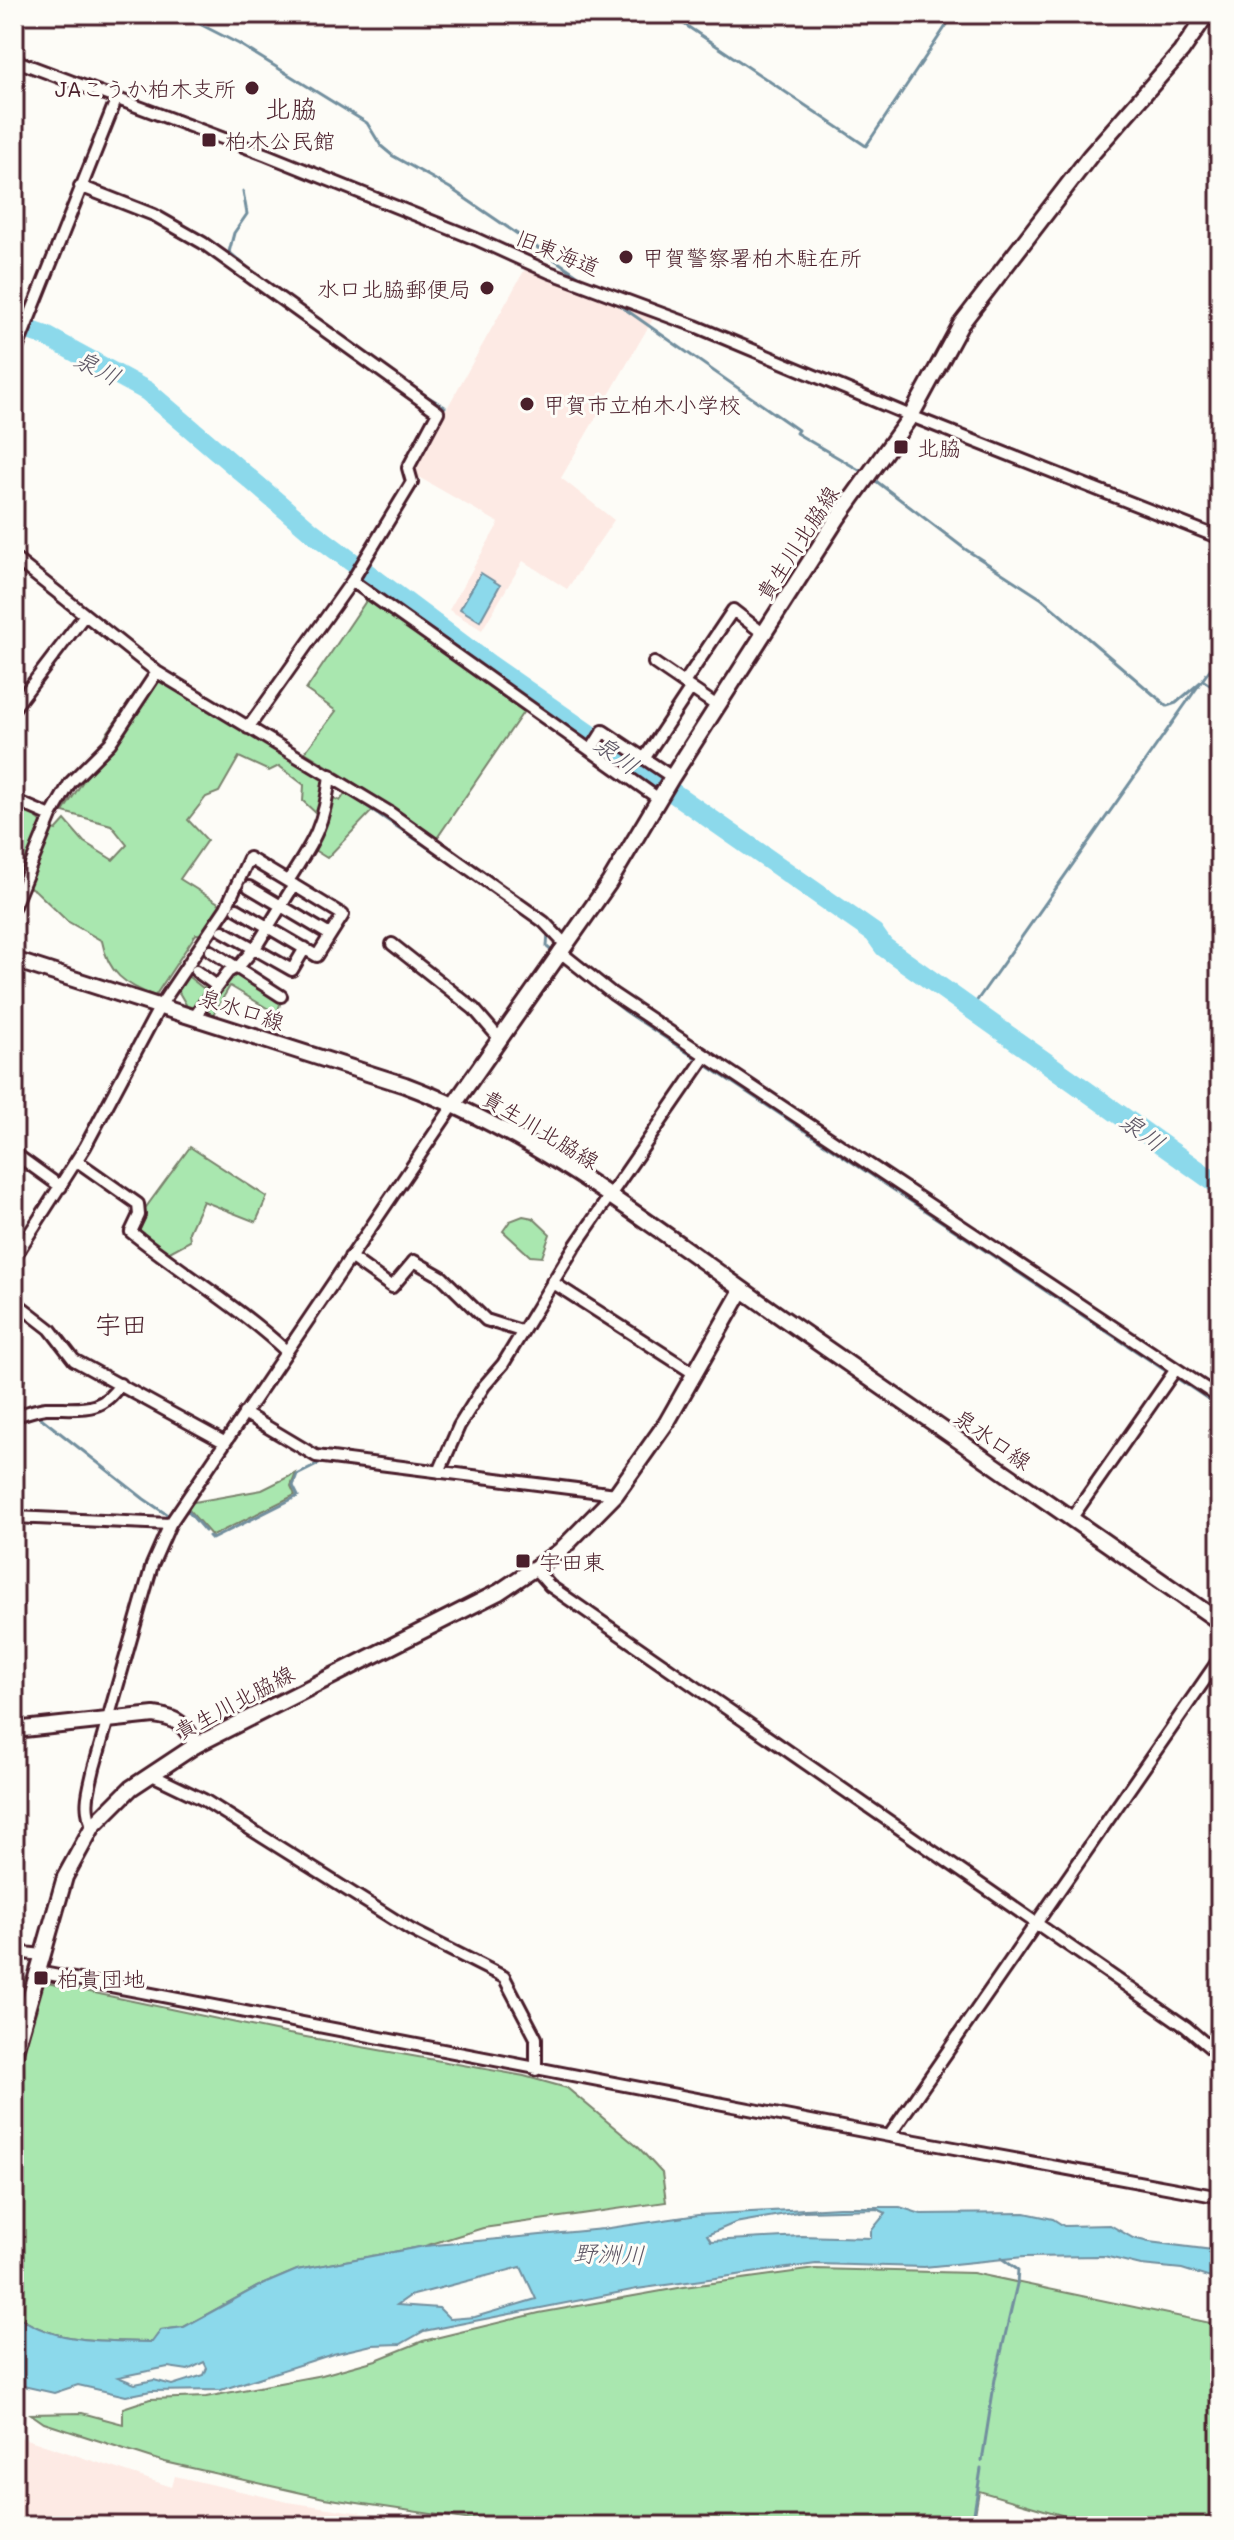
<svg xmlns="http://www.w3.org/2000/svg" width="1234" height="2540" viewBox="0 0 1234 2540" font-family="Mali,'Klee One',sans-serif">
	<rect width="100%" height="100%" fill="#fdfcf7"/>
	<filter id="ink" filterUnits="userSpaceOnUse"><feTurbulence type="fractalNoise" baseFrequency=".0125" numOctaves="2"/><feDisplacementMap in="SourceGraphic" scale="16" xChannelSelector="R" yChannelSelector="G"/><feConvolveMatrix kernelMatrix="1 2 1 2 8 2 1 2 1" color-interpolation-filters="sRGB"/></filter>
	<g filter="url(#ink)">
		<path fill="#fdeae4" d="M525 269 654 317 561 478 614 520 567 589 523 561 482 630 449 610 499 523 415 475 414 467Z
			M14 2435 172 2487 175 2476 288 2502 448 2526H14Z"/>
		<path fill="#a9e7af" stroke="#7a836d" stroke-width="2" d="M368 598 524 711 435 841 372 794 305 752 336 711 306 690Z
			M149 674 324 776V793L340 801 346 792 373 810 327 858 311 848 318 815 303 801 304 785 279 766 269 771 239 757 219 792 206 797 188 820 207 840 180 879 228 909 216 935 196 934 155 996C125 985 108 973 102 941L67 921 35 890 18 881 14 896V797C31 808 37 823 56 830L65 820 84 842 113 860 127 845 111 825 63 812 109 741 105 736Z
			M226 969 281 1001 277 1014 230 986 211 1018 188 1008 177 989 185 974 203 988Z
			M190 1147 267 1197 256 1222 203 1201 189 1232 190 1241 166 1254 137 1230 144 1210Z
			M523 1216 533 1218 550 1234 542 1257 530 1256 503 1231 510 1221Z
			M14 1368 25 1380 14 1408Z
			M296 1473 291 1486 295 1495 212 1536 188 1509V1503L262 1490Z
			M14 1976 289 2034 524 2076 567 2088 639 2148 662 2173 666 2202 483 2228 425 2246 297 2270 257 2287 184 2327 161 2330 153 2342C107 2341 51 2344 14 2313Z
			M815 2269 973 2273 1220 2325V2526H1099L979 2491 973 2526H479V2521L324 2498 165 2462 44 2423 31 2414 82 2413 123 2424V2408L150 2399 206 2397 322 2375 376 2360 423 2341 539 2313 684 2287Z"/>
		<path fill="#8cd9eb" stroke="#728f9e" stroke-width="2" fill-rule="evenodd" d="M481 573 500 585 480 621 460 609Z
			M839 2207H900L921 2214 1025 2213 1053 2219 1064 2226 1110 2225 1133 2238 1149 2242 1220 2251V2281L1182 2269 1141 2265 1104 2256 1024 2257 924 2267 816 2264 637 2289 424 2331 401 2344 372 2345 333 2354 221 2390 151 2391 126 2396 78 2385 54 2393 14 2384V2313C51 2344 106 2341 152 2342L161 2330 184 2327 257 2287 297 2270 425 2246 603 2229 698 2215ZM877 2209 886 2213 871 2231V2238L801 2236 711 2241 707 2235 735 2223 803 2211ZM521 2267 536 2299 475 2317 450 2319 439 2308 397 2305 410 2296ZM204 2362 207 2368 204 2375 172 2385 154 2380 135 2384 118 2377 168 2367 188 2370Z"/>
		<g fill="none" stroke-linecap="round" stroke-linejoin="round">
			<path stroke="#728f9e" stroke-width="3" d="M180 14 239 44 367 123 381 146 393 156 450 188 586 281
				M488 14 496 19 504 14
				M669 14 866 146 954 14
				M243 191 247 214 234 233 229 252 255 274
				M612 300 798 430 796 433 866 474
				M300 307 375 361
				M407 384 445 407
				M872 478 965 549 1042 599 1167 706 1176 703 1203 680
				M14 566 130 657
				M1204 681 1220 692
				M169 685 299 764
				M343 790 499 896
				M548 931 547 947 553 952
				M561 960 625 1011 1220 1407
				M971 1009 1220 655
				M14 1410 21 1409
				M36 1414 144 1499 169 1516
				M336 1464 360 1466
				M470 1480 486 1484
				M183 1512 186 1509 205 1531
				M209 1536 212 1539 298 1496 293 1486 297 1475 325 1461
				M982 2461 995 2379 1017 2284 1018 2270 1001 2258
				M972 2526 981 2469"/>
			<path stroke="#8cd9eb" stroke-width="20" d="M14 325 46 336 147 391 312 532 490 665 874 933 884 947 1220 1186"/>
			<defs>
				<path id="minor" d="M14 60 267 155 476 239 549 272 695 326 911 416 1220 538
					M80 186 154 215 203 243 438 412 408 468 412 482 352 581 248 728
					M14 356 116 100
					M14 558 157 672 389 812 544 922 564 943
					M352 581 659 799
					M654 663 717 706
					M684 683 733 610 764 634
					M14 708 84 616
					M591 750 603 731 672 777
					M644 759 691 688
					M14 800 51 816
					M288 881C314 841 325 824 330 775
					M249 887 330 935
					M14 906 51 816 70 783 110 743 157 672
					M223 931 292 970 305 948
					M392 944 474 1009 499 1038
					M211 951 281 996
					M559 951 613 994 1220 1398
					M196 971 217 986
					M194 1017 228 972 240 965 257 945 294 885
					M14 1153 61 1187
					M77 1161 138 1204 139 1215 131 1232C182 1273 239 1307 286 1351
					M350 1257 392 1287 414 1261 442 1277 486 1320 521 1331
					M14 1258 85 1147 160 1006 226 908 249 858 343 915 317 956 237 909
					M552 1282 695 1374
					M14 1301 50 1329 74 1360 222 1441
					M244 1413 316 1456 616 1494
					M14 1416C25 1414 35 1409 46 1408 78 1407 101 1415 120 1384
					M439 1472 459 1426 484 1386 503 1364 573 1249 706 1056
					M14 1517 170 1524
					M1071 1519 1176 1369
					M535 1569 550 1586 1186 2027 1220 2056
					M150 1774 204 1800 411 1930 504 1977 536 2038V2070
					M93 1826C82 1808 90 1787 94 1768L152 1565 170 1524 455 1103
					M14 1952 43 1955
					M38 1972 889 2136 1220 1658
					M889 2136 1220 2197"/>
				<path id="tertiary" d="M14 1730 154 1715C177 1718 185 1724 196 1745"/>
				<path id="secondary" d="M14 960 405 1085C540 1135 657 1230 774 1312 922 1416 1071 1519 1220 1622
					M455 1103 609 883 672 777 837 519 911 416 961 324 1090 156 1181 52 1207 14
					M14 2055 65 1877 93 1826 131 1788 196 1745 499 1592 560 1551 616 1494 667 1422 742 1290"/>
			</defs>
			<use href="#minor" stroke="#4a1f2b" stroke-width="16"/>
			<use href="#tertiary" stroke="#4a1f2b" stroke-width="20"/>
			<use href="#secondary" stroke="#4a1f2b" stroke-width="20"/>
			<use href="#minor" stroke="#fdfcf7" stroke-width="10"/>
			<use href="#tertiary" stroke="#fdfcf7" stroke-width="14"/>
			<use href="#secondary" stroke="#fdfcf7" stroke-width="14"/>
		</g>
	</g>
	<g fill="#4a1f2b" stroke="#fdfcf7" stroke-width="3">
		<circle cx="252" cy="88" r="8"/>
		<rect x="201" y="132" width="16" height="16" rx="4"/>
		<circle cx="626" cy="257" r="8"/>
		<circle cx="487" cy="288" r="8"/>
		<circle cx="527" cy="404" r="8"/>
		<rect x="893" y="439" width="16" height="16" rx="4"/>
		<rect x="515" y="1553" width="16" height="16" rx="4"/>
		<rect x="33" y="1970" width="16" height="16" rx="4"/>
	</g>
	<g text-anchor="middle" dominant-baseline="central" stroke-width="6" stroke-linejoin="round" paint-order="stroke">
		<g font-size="22" fill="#4a1f2b" stroke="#fdfcf7" text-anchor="start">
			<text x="236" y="88" text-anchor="end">JAこうか柏木支所</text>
			<text x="225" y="140">柏木公民館</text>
			<text x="642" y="257">甲賀警察署柏木駐在所</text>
			<text x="471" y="288" text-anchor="end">水口北脇郵便局</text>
			<text x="543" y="404">甲賀市立柏木小学校</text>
			<text x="917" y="447">北脇</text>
			<text x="539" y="1561">宇田東</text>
			<text x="57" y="1978">柏貴団地</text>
		</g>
		<g font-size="22" fill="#4a1f2b" stroke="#fdfcf7">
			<text transform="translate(558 252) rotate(22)">旧東海道</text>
			<text transform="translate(797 543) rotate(-57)">貴生川北脇線</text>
			<text transform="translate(242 1009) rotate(18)">泉水口線</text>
			<text transform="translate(541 1129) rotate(31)">貴生川北脇線</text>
			<text transform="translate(993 1439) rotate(35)">泉水口線</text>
			<text transform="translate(234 1702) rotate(-28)">貴生川北脇線</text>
		</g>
		<g font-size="24" font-style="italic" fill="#5e5765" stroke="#fdfcf7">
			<text transform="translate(98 367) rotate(27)">泉川</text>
			<text transform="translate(617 754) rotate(36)">泉川</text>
			<text transform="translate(1143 1131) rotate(36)">泉川</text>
			<text transform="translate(609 2253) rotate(2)">野洲川</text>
		</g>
		<g font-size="26" fill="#4a1f2b" stroke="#fdfcf7">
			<text x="291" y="108">北脇</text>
			<text x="121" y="1324">宇田</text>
		</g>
	</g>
	<rect width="1234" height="2540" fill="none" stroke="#fdfcf7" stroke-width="48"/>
	<rect x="24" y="24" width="1186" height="2492" fill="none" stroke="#4a1f2b" stroke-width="3" filter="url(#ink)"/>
</svg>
